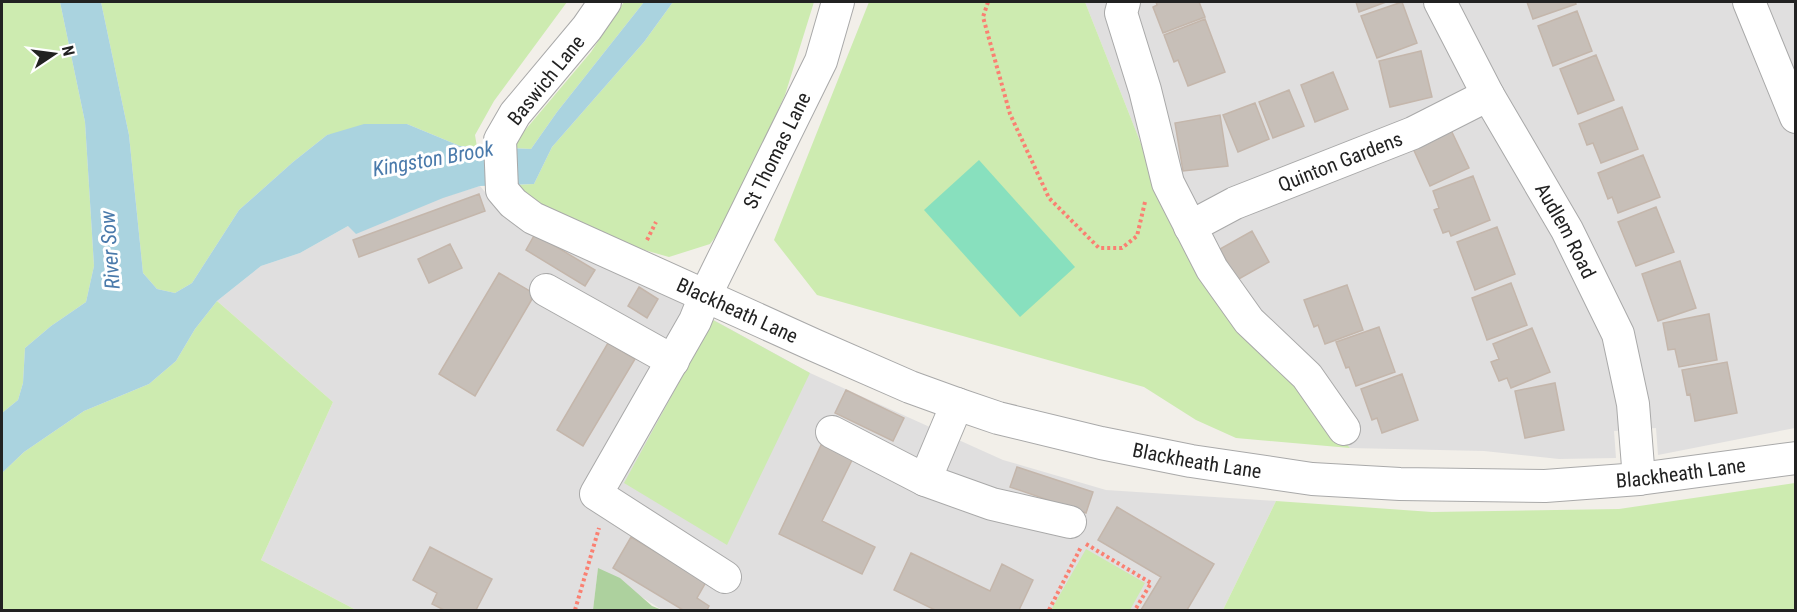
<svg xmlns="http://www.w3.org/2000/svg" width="1797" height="612" viewBox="0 0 1797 612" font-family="'Roboto Condensed',sans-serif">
	<rect width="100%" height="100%" fill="#f2efe9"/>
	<path fill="#e0dfdf" d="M1085 2H1795V428L1658 455 1656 428 1614 431 1616 458 1559 459 1484 451 1350 448 1245 328 1160 192Z
		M480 186 505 216 603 266 692 308 810 373 1003 460 1106 490 1276 501 1223 610H662L598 569 593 610H356L261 560 333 402 217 301 261 266 300 253 348 226Z"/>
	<path fill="#cdebb0" d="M2 2H60L85 122 94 266 86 302 51 326 25 348 23 383 18 400 2 413Z
		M101 2H567L494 101 475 135 477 147 460 146 407 124 327 135 293 162 239 210 192 283 175 293 157 289 143 273 129 135Z
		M624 2H644L557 112 531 149 510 148 591 52Z
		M673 2H814L785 95 725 225 710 244 669 257 623 244 513 193 511 185 534 184 552 147 644 42Z
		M869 2H1085L1160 192 1245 328 1350 448 1236 438 1196 420 1144 387 817 295 774 240Z
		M217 301 333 402 261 560 356 610H2V473L24 452 84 411 149 384 176 361 195 329Z
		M713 320 810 373 727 545 624 483Z
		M1795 483V610H1223L1276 501 1432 512 1619 509Z
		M1086 549 1145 583 1130 610H1051Z"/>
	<path fill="#add19e" d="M598 568 620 578 652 606 662 610H593Z"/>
	<path fill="#88e0be" d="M979 160 1075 267 1020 317 924 210Z"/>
	<path fill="#aad3df" d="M60 2H101L129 135 143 273 157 289 175 293 192 283 239 210 293 162 327 135 364 124H407L460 146 531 149 557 112 644 2H673L644 42 552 147 534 184 480 186 443 198 356 234 348 226 300 253 261 266 217 301 195 329 176 361 149 384 84 411 24 452 2 473V413L18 400 23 383 25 348 51 326 86 302 94 266 85 122Z"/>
	<path fill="#c7bfb8" stroke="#c4b6ab" stroke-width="1.5" d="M1156 2H1199L1205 17 1163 33 1153 7 1157 5Z
		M1356 2H1386L1359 12Z
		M1402 2 1417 43 1377 58 1361 16Z
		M1527 2H1575L1576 4 1533 19Z
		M1577 11 1592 51 1553 66 1538 26Z
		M1205 19 1225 72 1188 86 1178 60 1174 62 1164 35Z
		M1421 51 1432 97 1390 107 1379 61Z
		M1596 55 1614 100 1578 114 1560 69Z
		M1333 72 1348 109 1315 122 1301 85Z
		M1289 90 1304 126 1273 138 1259 102Z
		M1255 103 1269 139 1238 152 1223 115Z
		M1622 107 1638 149 1601 163 1593 143 1587 145 1579 124Z
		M1220 115 1228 166 1183 171 1175 123Z
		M1450 128 1469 168 1430 186 1412 146Z
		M1643 155 1660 197 1618 213 1612 197 1608 199 1598 173Z
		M1473 176 1490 220 1451 236 1449 231 1443 233 1434 210 1439 208 1433 191Z
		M479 194 485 211 359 257 353 240Z
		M1656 207 1674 252 1636 266 1618 222Z
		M1497 227 1515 274 1475 290 1457 242Z
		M1252 231 1269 262 1237 280 1220 249Z
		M535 234 595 270 585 286 526 250Z
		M450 244 462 268 429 283 418 259Z
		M1680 261 1696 308 1658 321 1642 274Z
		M499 273 535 294 475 396 439 374Z
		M1511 283 1527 325 1487 340 1472 298Z
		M1347 285 1363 330 1325 344 1318 325 1314 327 1304 300Z
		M639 287 658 299 647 318 628 306Z
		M1709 314 1717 360 1679 367 1675 349 1668 350 1663 323Z
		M1379 327 1395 372 1356 386 1349 367 1346 368 1336 342Z
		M1532 328 1550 372 1511 388 1507 378 1499 381 1491 362 1499 359 1493 344Z
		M608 343 635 359 583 446 557 430Z
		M1727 362 1737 413 1695 421 1690 394 1687 395 1682 370Z
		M1402 374 1418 420 1382 433 1377 418 1372 420 1361 389Z
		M1555 383 1564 430 1525 438 1515 391Z
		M846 390 904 418 893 441 835 413Z
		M823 441 854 456 822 521 875 547 862 574 779 534Z
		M1017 467 1093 492 1086 513 1010 487Z
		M1117 507 1214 564 1187 610H1141L1161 577 1098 540Z
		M631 537 706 582 697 598 709 606 707 610H683L613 568Z
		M430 547 492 579 476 610H444L432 604 437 593 413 580Z
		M911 553 990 591 1002 564 1033 580 1019 610H935L894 590Z"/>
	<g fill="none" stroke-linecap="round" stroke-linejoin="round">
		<defs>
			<g id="minor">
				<path id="s1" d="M605 2 587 28 515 114 500 140 502 190 513 203 533 218 814 345 910 387 957 404 998 418 1101 443 1191 461 1312 479 1400 484 1545 486 1639 479 1796 458"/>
				<path d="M1124 2 1121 13 1145 90 1168 183 1212 269 1249 321 1307 376 1344 429"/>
				<path id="s2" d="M1440 2 1488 95 1567 230 1618 334 1633 404 1639 479"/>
				<path d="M1749 2 1796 117"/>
				<path id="s3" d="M1190 227 1235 203 1413 133 1488 95"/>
				<path d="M546 290 673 361"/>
				<path d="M957 404 925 480 992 504 1070 522"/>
				<path d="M832 432 925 480"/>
				<path id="s4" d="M725 577 596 494 695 321 705 296 821 61 838 2"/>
			</g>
		</defs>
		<use href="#minor" stroke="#a9a9a9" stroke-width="34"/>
		<path stroke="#fa8072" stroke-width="4" stroke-dasharray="3 3" stroke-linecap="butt" d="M988 2 983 17 1010 114 1049 198 1099 248H1122L1137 236 1145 202
			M647 240 656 222
			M1086 544 1151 583 1135 610
			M575 610 599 528
			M1049 610 1081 547"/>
		<use href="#minor" stroke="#fff" stroke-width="32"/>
	</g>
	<g text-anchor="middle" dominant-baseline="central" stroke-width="6" stroke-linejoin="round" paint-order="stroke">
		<g font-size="20" fill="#222" stroke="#fff">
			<text transform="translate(546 80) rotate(-51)">Baswich Lane</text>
			<text stroke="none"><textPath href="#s4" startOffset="542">St Thomas Lane</textPath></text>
			<text stroke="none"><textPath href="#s3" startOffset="164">Quinton Gardens</textPath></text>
			<text stroke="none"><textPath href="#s2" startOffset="261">Audlem Road</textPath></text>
			<text stroke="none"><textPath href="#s1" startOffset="490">Blackheath Lane</textPath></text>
			<text stroke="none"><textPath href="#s1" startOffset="976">Blackheath Lane</textPath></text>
			<text stroke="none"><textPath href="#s1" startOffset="1462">Blackheath Lane</textPath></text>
		</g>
		<g font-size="21" font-style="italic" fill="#4a7aab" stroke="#fff">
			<text transform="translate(433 159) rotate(-10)">Kingston Brook</text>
			<text transform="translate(110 250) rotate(-94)">River Sow</text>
		</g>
	</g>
	<rect width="1797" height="612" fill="none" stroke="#222222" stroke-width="6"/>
	<g transform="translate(54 54) rotate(77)" stroke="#ffffff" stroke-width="4.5" paint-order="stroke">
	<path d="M0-4.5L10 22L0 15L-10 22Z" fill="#222222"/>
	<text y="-9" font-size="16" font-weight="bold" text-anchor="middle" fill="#222222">N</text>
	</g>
</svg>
